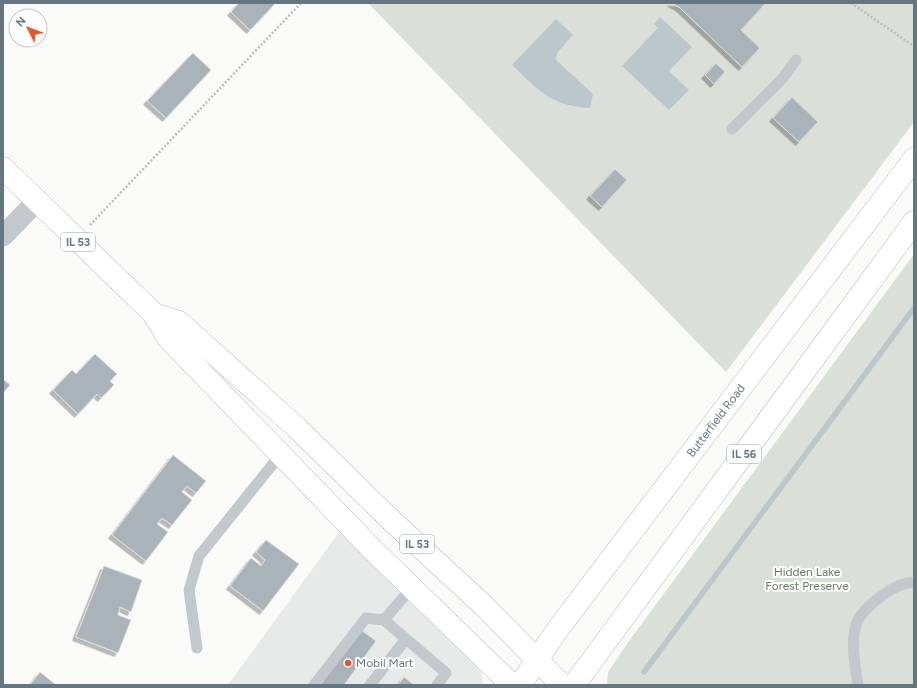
<svg xmlns="http://www.w3.org/2000/svg" width="917" height="688" viewBox="0 0 917 688" font-family="Figtree,sans-serif">
	<defs>
		<filter id="shadow"><feDropShadow dx="-3.5" dy="3.5" stdDeviation="0" flood-color="#0004"/></filter>
	</defs>
	<rect width="100%" height="100%" fill="#fafaf8"/>
	<path fill="#e8e9e9" d="M340 531 471 658 481 672 483 685H228Z"/>
	<path fill="#dadfd7" d="M368 3H914V122L726 372Z
		M914 254V685H607L608 672 629 641Z"/>
	<path fill="#bbc7cb" d="M660 17 692 47 669 71 689 90 669 110 622 66 658 28 654 24Z
		M556 19 573 35 557 53 556 60 593 94 590 108C551 106 538 90 512 65Z"/>
	<g fill="none" stroke-linecap="round" stroke-linejoin="round">
		<path stroke="#bbc7cb" stroke-width="5.5" d="M644 672 914 308"/>
	</g>
	<path fill="#aab3b9" stroke="#dcdcda" filter="url(#shadow)" d="M239 3H272L274 5 250 30 231 12Z
		M671 3H764L765 4 741 30 760 48 742 67 679 7Z
		M193 53 211 70 166 118 147 101Z
		M716 63 725 72 714 84 705 75Z
		M792 97 818 122 799 142 773 118Z
		M615 169 627 180 602 207 590 196Z
		M95 354 117 374 110 381 114 385 101 398 97 394 78 414 53 390 72 370 76 374Z
		M3 379 10 385 3 393Z
		M173 455 206 481 196 493 187 486 182 492 192 500 172 525 162 518 157 524 168 532 146 561 112 535Z
		M266 540 299 564 263 611 230 586 251 558 261 566 265 560 256 552Z
		M104 566 142 580 131 612 120 607 118 615 131 620 118 653 76 637Z
		M360 629 376 641 344 685H320Z
		M40 672 56 685H30Z
		M404 677 414 685H398Z"/>
	<g fill="none" stroke-linecap="round" stroke-linejoin="round">
		<defs>
			<g id="primary">
				<path d="M3 168 154 314 168 338 373 550 512 685"/>
				<path d="M154 314 179 322 297 428 392 521 483 605 562 685"/>
				<path id="s1" d="M520 685 558 629 914 159"/>
				<path d="M574 685 914 222"/>
			</g>
		</defs>
		<use href="#primary" stroke="#b5babe" stroke-width="23"/>
		<path stroke="#bbbfc2" stroke-width="2.5" stroke-dasharray="2 2" stroke-linecap="butt" d="M851 3 912 45 914 44
			M90 225 301 3"/>
		<path stroke="#c3c8cc" stroke-width="11" d="M732 129 782 79 796 60
			M412 587 384 620 446 673 437 685
			M197 648 189 590 199 556 281 454
			M314 685 366 618 384 620
			M370 685 406 639
			M858 685C855 666 849 635 859 618 866 607 876 600 886 593 893 588 906 581 914 583"/>
		<path stroke="#c3c8cc" stroke-width="21" d="M3 236 37 201"/>
		<use href="#primary" stroke="#fff" stroke-width="22"/>
	</g>
	<circle fill="#e4572e" stroke="#fff" stroke-width="1.5" cx="348" cy="663" r="4"/>
	<g text-anchor="middle" dominant-baseline="central" stroke-width="4" stroke-linejoin="round" paint-order="stroke">
		<g fill="#fff" stroke="#939fa8" stroke-width="1">
			<rect x="61" y="233" width="34" height="18" rx="3"/>
			<rect x="727" y="445" width="34" height="18" rx="3"/>
			<rect x="400" y="535" width="34" height="18" rx="3"/>
		</g>
		<g font-size="11" font-weight="bold" fill="#657683">
			<text x="78" y="242">IL 53</text>
			<text x="744" y="454">IL 56</text>
			<text x="417" y="544">IL 53</text>
		</g>
		<g font-size="12" fill="#657683" stroke="#fff">
			<text stroke="none"><textPath href="#s1" startOffset="329">Butterfield Road</textPath></text>
		</g>
		<g font-size="12" fill="#687a64" stroke="#fff">
			<text x="807" y="572">Hidden Lake<tspan x="807" dy="14">Forest Preserve</tspan></text>
		</g>
		<g font-size="12" fill="#657683" stroke="#fff" text-anchor="start">
			<text x="356" y="663">Mobil Mart</text>
		</g>
	</g>
	<rect width="917" height="688" fill="none" stroke="#657683" stroke-width="8"/>
	<g transform="translate(28 28) rotate(312)"><circle r="19" fill="#ffffff" stroke="#c1c8cd"/>
	<path d="M0-3L7 15L0 10L-7 15Z" fill="#e4572e"/>
	<text y="-6" font-size="11" font-weight="bold" text-anchor="middle" fill="#657683">N</text>
	</g>
</svg>
